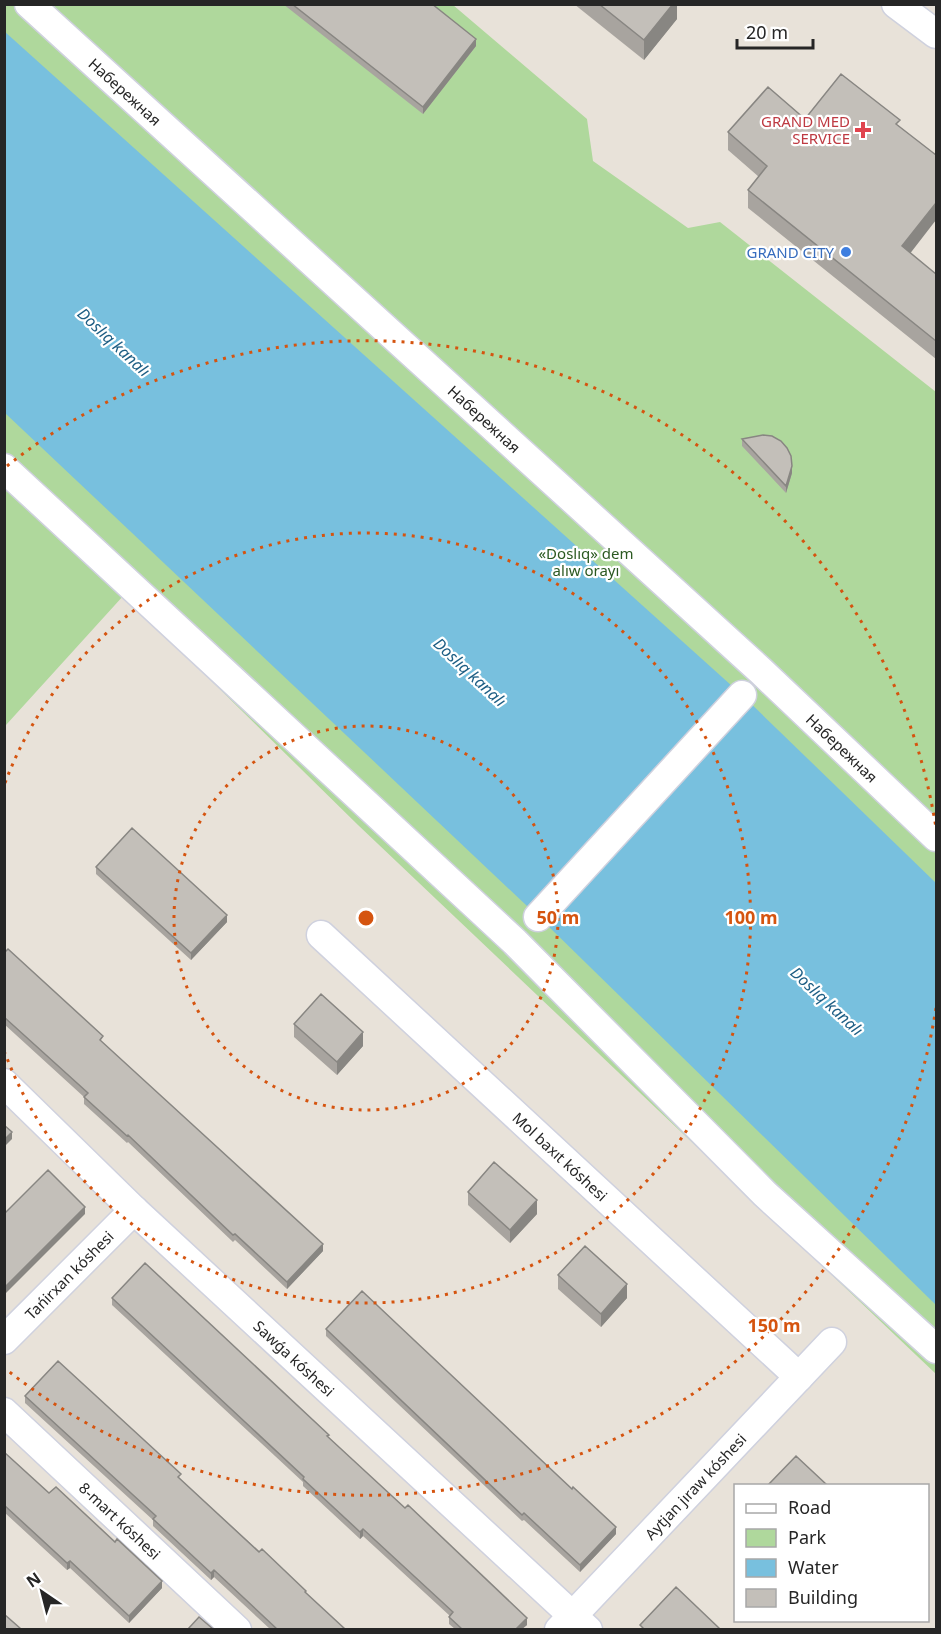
<svg xmlns="http://www.w3.org/2000/svg" width="941" height="1634" viewBox="0 0 941 1634" font-family="'Noto Sans',sans-serif">
	<rect width="100%" height="100%" fill="#e8e2d9"/>
	<path fill="#afd89c" d="M5 5H453L587 119 593 161 688 228 720 222 936 392V1374L358 825 124 595 6 725Z"/>
	<path fill="#78c0de" d="M4 31 742 695 936 883V1305L544 922 5 413Z"/>
	<g fill="none" stroke-linecap="round" stroke-linejoin="round">
		<defs>
			<g id="minor">
				<path id="s1" d="M29 4 761 671 936 837"/>
				<path d="M896 4 936 34"/>
				<path d="M4 468 515 942 765 1194 936 1349"/>
				<path d="M538 917 742 695"/>
				<path id="s2" d="M321 935 799 1377"/>
				<path id="s3" d="M4 1083 134 1210 588 1630"/>
				<path id="s4" d="M4 1340 134 1210"/>
				<path id="s5" d="M4 1412 237 1630"/>
				<path id="s6" d="M559 1630 832 1342"/>
			</g>
		</defs>
		<use href="#minor" stroke="#cfd1de" stroke-width="31"/>
		<use href="#minor" stroke="#fff" stroke-width="28"/>
	</g>
	<path fill="#a8a49f" d="M283 4H432L476 46 423 114Z
		M574 4H677V19L644 60Z
		M805 119 900 126 910 253 936 274V359L748 208V190L759 177 728 150V132Z
		M742 439 792 473 786 493 742 446Z
		M96 867 227 922 191 960 96 874Z
		M4 953 103 1043 323 1251 287 1289 235 1240 233 1242 128 1142 127 1143 84 1104V1097L4 1024Z
		M294 1024 363 1046 337 1075 294 1037Z
		M468 1192 537 1214 510 1243 468 1205Z
		M558 1275 627 1298 601 1327 558 1289Z
		M112 1298 329 1438 527 1625 522 1629H455L449 1624V1617L450 1616 363 1536 360 1539 303 1486V1482L112 1305Z
		M326 1329 616 1534 580 1572 524 1520 522 1521 326 1336Z
		M25 1396 181 1480 345 1629H270L214 1577 211 1580 153 1526V1520L25 1403Z
		M4 1452 49 1493 162 1588 129 1623 70 1568 67 1570 4 1512Z"/>
	<path fill="#888682" d="M673 4H677V19L644 60V40Z
		M476 39V46L423 114V107Z
		M936 203V220L902 264V246Z
		M792 466V473L786 493V486Z
		M227 915V922L191 960V953Z
		M363 1032V1046L337 1075V1062Z
		M12 1132V1139L4 1147V1140Z
		M537 1200V1214L510 1243V1230Z
		M85 1207V1214L4 1295V1288Z
		M323 1244V1251L287 1289V1282Z
		M627 1284V1298L601 1327V1314Z
		M616 1527V1534L580 1572V1565Z
		M363 1529V1536L360 1539V1532Z
		M70 1561V1568L67 1570V1563Z
		M214 1570V1577L211 1580V1573Z
		M162 1581V1588L129 1623V1616Z
		M527 1618V1625L522 1629H516Z"/>
	<path fill="#c3bfb9" stroke="#888682" stroke-width="1.5" d="M292 4H432L476 39 423 107Z
		M599 4H673L644 40Z
		M841 74 900 120 896 124 936 155V203L902 246 936 274V341L748 190 767 166 728 132 768 87 805 119Z
		M763 435 772 436 781 441 787 448 791 456 792 466 786 486 742 439Z
		M132 828 227 915 191 953 96 867Z
		M8 949 103 1036 100 1040 323 1244 287 1282 235 1234 233 1235 128 1135 127 1136 84 1097 88 1093 4 1017V953Z
		M321 994 363 1032 337 1062 294 1024Z
		M4 1125 12 1132 4 1140Z
		M494 1162 537 1200 510 1230 468 1192Z
		M48 1170 85 1207 4 1288V1214Z
		M585 1246 627 1284 601 1314 558 1275Z
		M145 1263 329 1435 327 1436 405 1508 408 1505 527 1618 516 1629H462L449 1617 453 1612 363 1529 360 1532 303 1479 304 1477 112 1298Z
		M362 1291 572 1489 573 1487 616 1527 580 1565 524 1513 522 1515 326 1329Z
		M58 1361 181 1474 178 1477 259 1552 262 1549 306 1591 305 1592 345 1629H277L214 1570 211 1573 153 1519 156 1516 25 1396Z
		M4 1452 49 1493 56 1487 115 1542 117 1539 162 1581 129 1616 70 1561 67 1563 4 1505Z
		M796 1456 827 1485H768Z
		M676 1587 720 1629H644L640 1625Z
		M4 1614 21 1629H4Z
		M199 1617 213 1629H188Z"/>
	<g fill="none" stroke="#d5540f" stroke-width="3" stroke-dasharray="3 6">
		<circle cx="366" cy="918" r="192"/>
		<path d="M5 783A385 385 0 1 1 5 1053"/>
		<path d="M936 1008A577 577 0 0 1 7 1370M7 466A577 577 0 0 1 936 828"/>
	</g>
	<path fill="#e0444e" stroke="#fff" stroke-width="2" d="M860 121h6v6h6v6h-6v6h-6v-6h-6v-6h6z"/>
	<circle fill="#3f7fe0" stroke="#fff" stroke-width="2" cx="846" cy="252" r="6"/>
	<g text-anchor="middle" dominant-baseline="central" stroke-width="4.5" stroke-linejoin="round" paint-order="stroke">
		<g font-size="15" fill="#262626" stroke="#fff">
			<text stroke="none"><textPath href="#s1" startOffset="130">Набережная</textPath></text>
			<text stroke="none"><textPath href="#s1" startOffset="616">Набережная</textPath></text>
			<text stroke="none"><textPath href="#s1" startOffset="1102">Набережная</textPath></text>
			<text stroke="none"><textPath href="#s2" startOffset="326">Mol baxıt kóshesi</textPath></text>
			<text stroke="none"><textPath href="#s4" startOffset="92">Tańirxan kóshesi</textPath></text>
			<text stroke="none"><textPath href="#s3" startOffset="400">Sawǵa kóshesi</textPath></text>
			<text stroke="none"><textPath href="#s6" startOffset="198">Aytjan jıraw kóshesi</textPath></text>
			<text stroke="none"><textPath href="#s5" startOffset="159">8-mart kóshesi</textPath></text>
		</g>
		<g font-size="15" fill="#be3a42" stroke="#fff" text-anchor="end">
			<text x="850" y="121">GRAND MED<tspan x="850" dy="17">SERVICE</tspan></text>
		</g>
		<g font-size="15" fill="#366cbe" stroke="#fff" text-anchor="end">
			<text x="834" y="252">GRAND CITY</text>
		</g>
		<g font-size="15" fill="#2b5921" stroke="#fff">
			<text x="586" y="553">«Doslıq» dem<tspan x="586" dy="17">alıw orayı</tspan></text>
		</g>
		<g font-size="16" font-style="italic" fill="#1d5e84" stroke="#fff">
			<text transform="translate(114 342) rotate(43)">Doslıq kanalı</text>
			<text transform="translate(470 672) rotate(43)">Doslıq kanalı</text>
			<text transform="translate(827 1001) rotate(43)">Doslıq kanalı</text>
		</g>
	</g>
	<circle cx="366" cy="918" r="9" fill="#d5540f" stroke="#fff" stroke-width="3"/>
	<g font-size="18" text-anchor="middle" font-weight="bold" fill="#d5540f" stroke="#fff" stroke-width="4.5" stroke-linejoin="round" paint-order="stroke">
		<text x="558" y="924">50 m</text>
		<text x="751" y="924">100 m</text>
		<text x="774" y="1332">150 m</text>
	</g>
	<rect width="941" height="1634" fill="none" stroke="#262626" stroke-width="12"/>
	<rect x="734" y="1484" width="195" height="138" fill="#ffffff" stroke="#a8a8a8" stroke-width="1.5"/>
	<rect x="746" y="1504" width="30" height="9" fill="#ffffff" stroke="#a8a8a8" stroke-width="1.5"/>
	<text x="788" y="1514" font-size="18" fill="#262626">Road</text>
	<rect x="746" y="1529" width="30" height="18" fill="#afd89c" stroke="#a8a8a8" stroke-width="1.5"/>
	<text x="788" y="1544" font-size="18" fill="#262626">Park</text>
	<rect x="746" y="1559" width="30" height="18" fill="#78c0de" stroke="#a8a8a8" stroke-width="1.5"/>
	<text x="788" y="1574" font-size="18" fill="#262626">Water</text>
	<rect x="746" y="1589" width="30" height="18" fill="#c3bfb9" stroke="#a8a8a8" stroke-width="1.5"/>
	<text x="788" y="1604" font-size="18" fill="#262626">Building</text>
	<g transform="translate(42 1592) rotate(325)" stroke="#ffffff" stroke-width="4.5" paint-order="stroke">
	<path d="M0-4.5L10 22L0 15L-10 22Z" fill="#262626"/>
	<text y="-9" font-size="16" font-weight="bold" text-anchor="middle" fill="#262626">N</text>
	</g>
	<path d="M737 39v9h76v-9" fill="none" stroke="#262626" stroke-width="3"/>
	<text x="746" y="39" font-size="18" fill="#262626" stroke="#ffffff" stroke-width="4.5" paint-order="stroke">20 m</text>
</svg>
